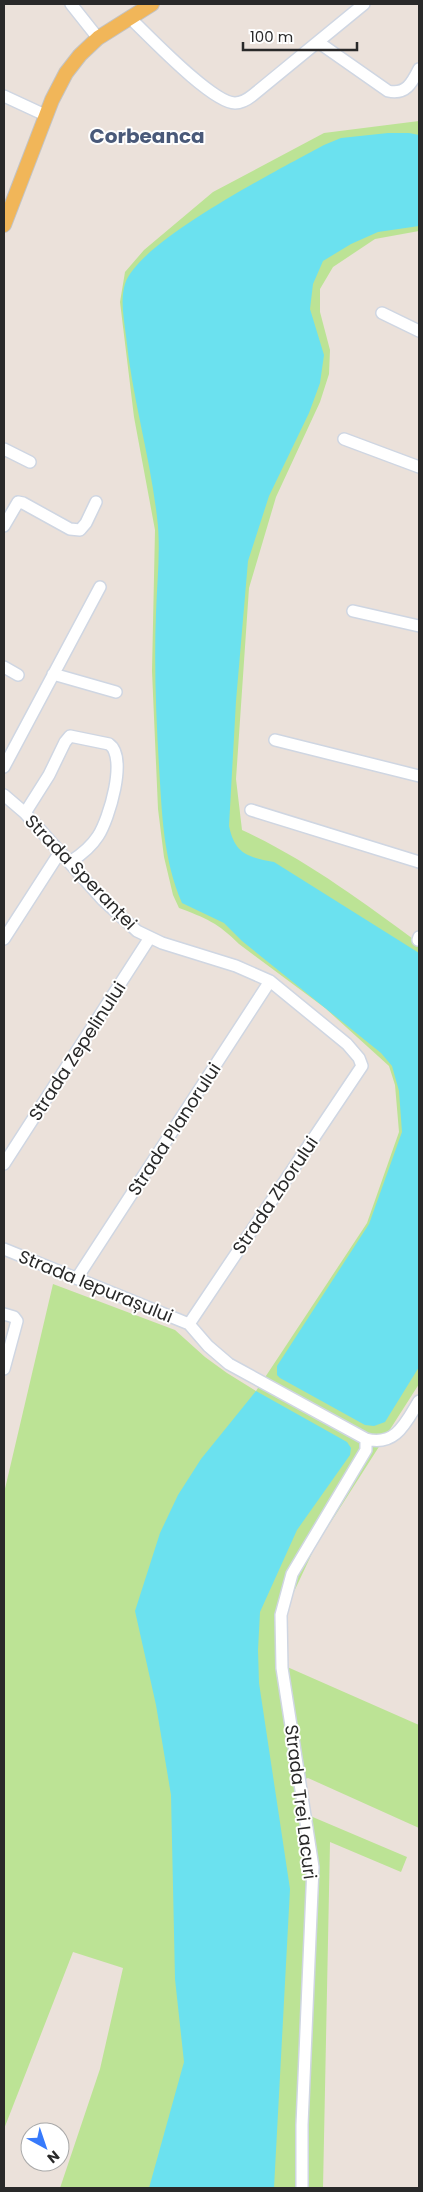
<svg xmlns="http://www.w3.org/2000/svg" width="423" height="2192" viewBox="0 0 423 2192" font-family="Poppins,sans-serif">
	<rect width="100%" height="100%" fill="#ebe1da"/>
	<path fill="#bce395" d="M419 121V231L375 239 333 267 320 289V312L330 350 329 374 320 402 276 497 249 588 236 779 242 830C307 860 361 901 419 943V1384L315 1547 283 1615 285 1666 419 1725V1828L308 1778 305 1779 308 1815 407 1857 401 1872 330 1842 323 2188H60L100 2069 123 1968 73 1952 4 2129V1493L53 1284 175 1330 205 1357 227 1373 256 1391 367 1223 399 1132 395 1085 389 1066 325 1008 239 944C218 923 206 918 179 908L173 895 164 857 158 809 152 671 155 530 134 417 120 302 125 272 144 250 213 192 324 133Z"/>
	<path fill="#6be1ef" d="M388 133H409L419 135V226L378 232 351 244 323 261 313 284 310 309 324 355 320 383 309 413 269 496 248 561 236 701 229 826C235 855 249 857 274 862L419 953V1367L385 1422 374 1426 365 1425 280 1378 277 1375V1366L369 1224 402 1132 399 1091 392 1066 381 1053 242 941 224 923 182 903C163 859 162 813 159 766 156 715 154 664 156 613 157 582 161 548 157 517 150 456 132 397 126 336 124 319 120 300 125 284 138 241 282 168 324 145L341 138Z
		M256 1391 347 1442 351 1448 350 1455 297 1530 260 1612 258 1650 259 1683 290 1889 274 2188H149L184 2062 175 1979 171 1795 156 1705 135 1611 160 1533 178 1495 201 1459Z"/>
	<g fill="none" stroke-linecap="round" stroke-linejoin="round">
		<defs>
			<path id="minor" d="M71 4 98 38
				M130 18C148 35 212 103 235 103 242 103 248 99 253 95L364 4
				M318 42 388 91C406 95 412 83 419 69
				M4 96 45 115
				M382 313 419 331
				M344 439 419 467
				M4 449 30 462
				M4 526 18 502 23 503 70 529 80 530 86 523 96 502
				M353 611 419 626
				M4 667 18 675
				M53 674 116 692
				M275 740 419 776
				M4 767 100 587
				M4 795 25 813 103 900 137 931 162 943 236 966 270 981 347 1044 359 1058 362 1066 189 1324
				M251 810 419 862
				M25 813 49 775 65 742 70 736 109 744C128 757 109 819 98 836 91 847 81 855 70 862
				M4 939 60 852
				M418 940 419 937
				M4 1164 149 939
				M4 1249 189 1324
				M77 1278 270 981
				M4 1314 14 1317 17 1321 4 1369
				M189 1324 208 1346 229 1364 366 1439C396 1447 406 1422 419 1401
				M302 2188V2125L313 1867 282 1668 281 1615 292 1574 366 1450V1439"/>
			<path id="major" d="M4 225 52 100 66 73 80 55 98 38 152 4"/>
		</defs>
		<use href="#minor" stroke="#cfd6e2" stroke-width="14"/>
		<use href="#major" stroke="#c3c3c3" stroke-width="16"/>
		<use href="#minor" stroke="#fff" stroke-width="11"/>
		<use href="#major" stroke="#f1b659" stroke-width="14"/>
	</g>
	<g text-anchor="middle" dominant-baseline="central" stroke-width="4" stroke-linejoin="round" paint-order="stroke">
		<g font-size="18" fill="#292929" stroke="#fff">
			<text transform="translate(81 872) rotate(46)">Strada Speranței</text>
			<text transform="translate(77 1051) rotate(-57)">Strada Zepelinului</text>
			<text transform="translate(174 1129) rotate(-57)">Strada Planorului</text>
			<text transform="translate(275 1195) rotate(-56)">Strada Zborului</text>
			<text transform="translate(96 1286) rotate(22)">Strada Iepurașului</text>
			<text transform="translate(301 1802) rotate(83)">Strada Trei Lacuri</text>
		</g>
		<g font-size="20" font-weight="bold" fill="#495979" stroke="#fff">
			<text x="147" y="136">Corbeanca</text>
		</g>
	</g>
	<rect width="423" height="2192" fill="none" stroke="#292929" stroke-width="10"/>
	<g transform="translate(45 2147) rotate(140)"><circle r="24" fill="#ffffff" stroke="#a9a9a9"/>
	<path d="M0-4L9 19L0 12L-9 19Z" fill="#377afb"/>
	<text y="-8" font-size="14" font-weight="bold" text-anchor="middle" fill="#292929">N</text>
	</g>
	<path d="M243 42v8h114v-8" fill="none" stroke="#292929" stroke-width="2.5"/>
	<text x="250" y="42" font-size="15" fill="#292929" stroke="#ffffff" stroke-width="4" paint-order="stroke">100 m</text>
</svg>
